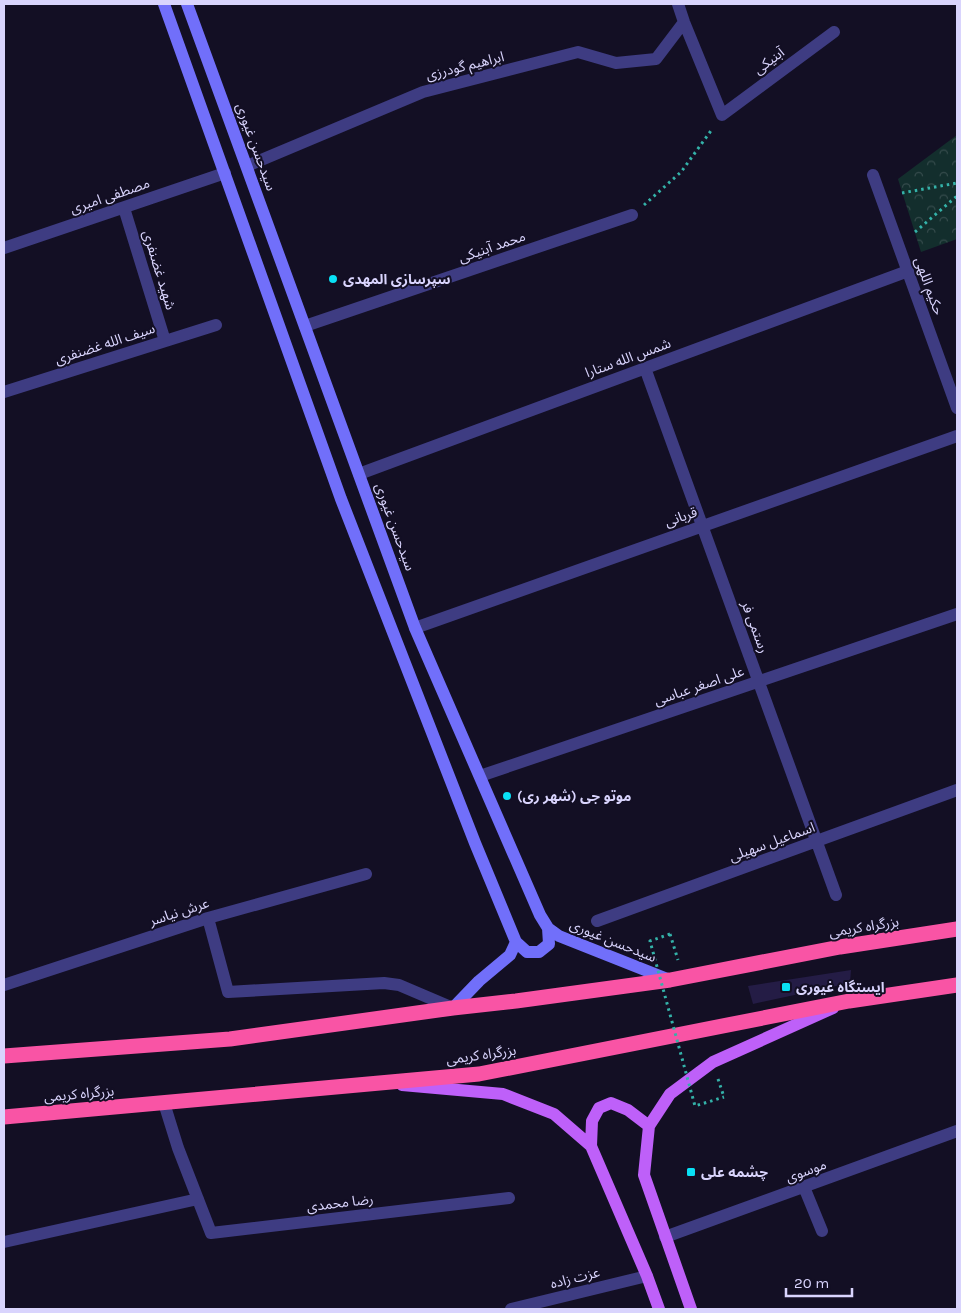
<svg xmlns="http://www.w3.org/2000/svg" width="961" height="1313" viewBox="0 0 961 1313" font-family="Karla,'Noto Sans Arabic',sans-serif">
	<defs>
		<pattern id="park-crowns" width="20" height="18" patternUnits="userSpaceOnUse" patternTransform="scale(1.25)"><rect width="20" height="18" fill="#132e2d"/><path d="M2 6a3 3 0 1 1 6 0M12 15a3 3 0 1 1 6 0" fill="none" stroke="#354b4c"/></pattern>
	</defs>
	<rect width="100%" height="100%" fill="#130f24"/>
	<path fill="url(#park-crowns)" d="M957 135V239L921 252 898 179Z"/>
	<path fill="#241c45" d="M851 970 850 983 753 1004 748 986Z"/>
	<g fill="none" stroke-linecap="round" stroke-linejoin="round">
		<path stroke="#34b2a9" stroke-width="3" stroke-dasharray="2.5 4" stroke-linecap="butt" d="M902 193 957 183
			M644 205 681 172 713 128
			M915 232 957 196
			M670 934 678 960
			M718 1079 724 1097"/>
		<path stroke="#3e3c82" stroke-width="12" d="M678 4 684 22 722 115 834 32
			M247 166 423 92 578 52 616 63 656 59 684 22
			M873 175 957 408
			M124 208 165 341
			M4 248 225 173
			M305 326 632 215
			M645 368 836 895
			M4 392 216 325
			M359 474 908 271
			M415 628 957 436
			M480 776 957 614
			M208 918 228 992 384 983 399 985 453 1008
			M597 921 957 790
			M4 985 208 918 366 874
			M164 1103 178 1148 211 1233 509 1198
			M804 1187 822 1231
			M665 1237 957 1131
			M4 1242 198 1199
			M511 1309 647 1276"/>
		<path stroke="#716ffa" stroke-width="12" d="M164 4 341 499 475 843 516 942 527 952H539L549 944 548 928
			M187 4 415 628 540 915 548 928 559 936 670 980
			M453 1008 479 981 510 955 516 942"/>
		<path stroke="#be60f9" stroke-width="12" d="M402 1085 503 1094 554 1114 591 1146 647 1276 659 1309
			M591 1146 592 1121 599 1108 611 1103 628 1110 649 1126
			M691 1309 644 1175 649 1126 670 1094 713 1062 833 1008"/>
		<path stroke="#f954a5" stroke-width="15" d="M4 1056 230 1039 453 1008 516 1001 670 980 840 947 957 929
			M4 1117 479 1074 849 1001 957 985"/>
		<path stroke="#34b2a9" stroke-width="3" stroke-dasharray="2.5 4" stroke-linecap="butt" d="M670 934 650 941 695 1106 724 1097"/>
	</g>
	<g fill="#09e0f5" stroke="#130f24" stroke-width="2">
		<circle cx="333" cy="279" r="5"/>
		<circle cx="507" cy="796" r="5"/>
		<rect x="781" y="982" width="10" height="10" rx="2.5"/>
		<rect x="686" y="1167" width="10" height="10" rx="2.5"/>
	</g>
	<g text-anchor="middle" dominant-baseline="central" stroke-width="4" stroke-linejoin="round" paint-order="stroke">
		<g font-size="14" fill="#d9d4fd" stroke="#130f24">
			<text transform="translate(769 61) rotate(-37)">آبنیکی</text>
			<text transform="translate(465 66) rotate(-14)">ابراهیم گودرزی</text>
			<text transform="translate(256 147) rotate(70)">سیدحسن غیوری</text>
			<text transform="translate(110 196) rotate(-19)">مصطفی امیری</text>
			<text transform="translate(492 247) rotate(-19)">محمد آبنیکی</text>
			<text transform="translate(159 270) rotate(73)">شهید غضنفری</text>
			<text transform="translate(929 286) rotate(70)">حکیم اللهی</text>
			<text transform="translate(105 344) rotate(-18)">سیف الله غضنفری</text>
			<text transform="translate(628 358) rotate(-20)">شمس الله ستارا</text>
			<text transform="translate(681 517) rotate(-19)">قربانی</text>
			<text transform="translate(395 527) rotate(70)">سیدحسن غیوری</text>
			<text transform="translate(755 627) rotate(70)">رستمی فر</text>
			<text transform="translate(699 686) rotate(-19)">علی اصغر عباسی</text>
			<text transform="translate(772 842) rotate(-20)">اسماعیل سهیلی</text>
			<text transform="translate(179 912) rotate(-18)">عرش نیاسر</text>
			<text transform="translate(864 927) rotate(-9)">بزرگراه کریمی</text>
			<text transform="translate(613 941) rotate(22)">سیدحسن غیوری</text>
			<text transform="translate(481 1055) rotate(-8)">بزرگراه کریمی</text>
			<text transform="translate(79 1094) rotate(-5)">بزرگراه کریمی</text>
			<text transform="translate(806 1171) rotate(-20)">موسوی</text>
			<text transform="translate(340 1203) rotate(-7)">رضا محمدی</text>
			<text transform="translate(575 1278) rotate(-14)">عزت زاده</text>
		</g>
		<g font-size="14" font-weight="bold" fill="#d9d4fd" stroke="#130f24" text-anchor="start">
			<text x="343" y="279">سپرسازی المهدی</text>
			<text x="517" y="796">موتو جی (شهر ری)</text>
			<text x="796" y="987">ایستگاه غیوری</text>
			<text x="701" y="1172">چشمه علی</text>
		</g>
	</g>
	<rect width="961" height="1313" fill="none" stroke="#d9d4fd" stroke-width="10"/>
	<path d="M786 1288v8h66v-8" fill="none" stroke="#d9d4fd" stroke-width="2.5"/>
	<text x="794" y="1288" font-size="15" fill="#d9d4fd" stroke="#130f24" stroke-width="4" paint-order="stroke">20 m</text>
</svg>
